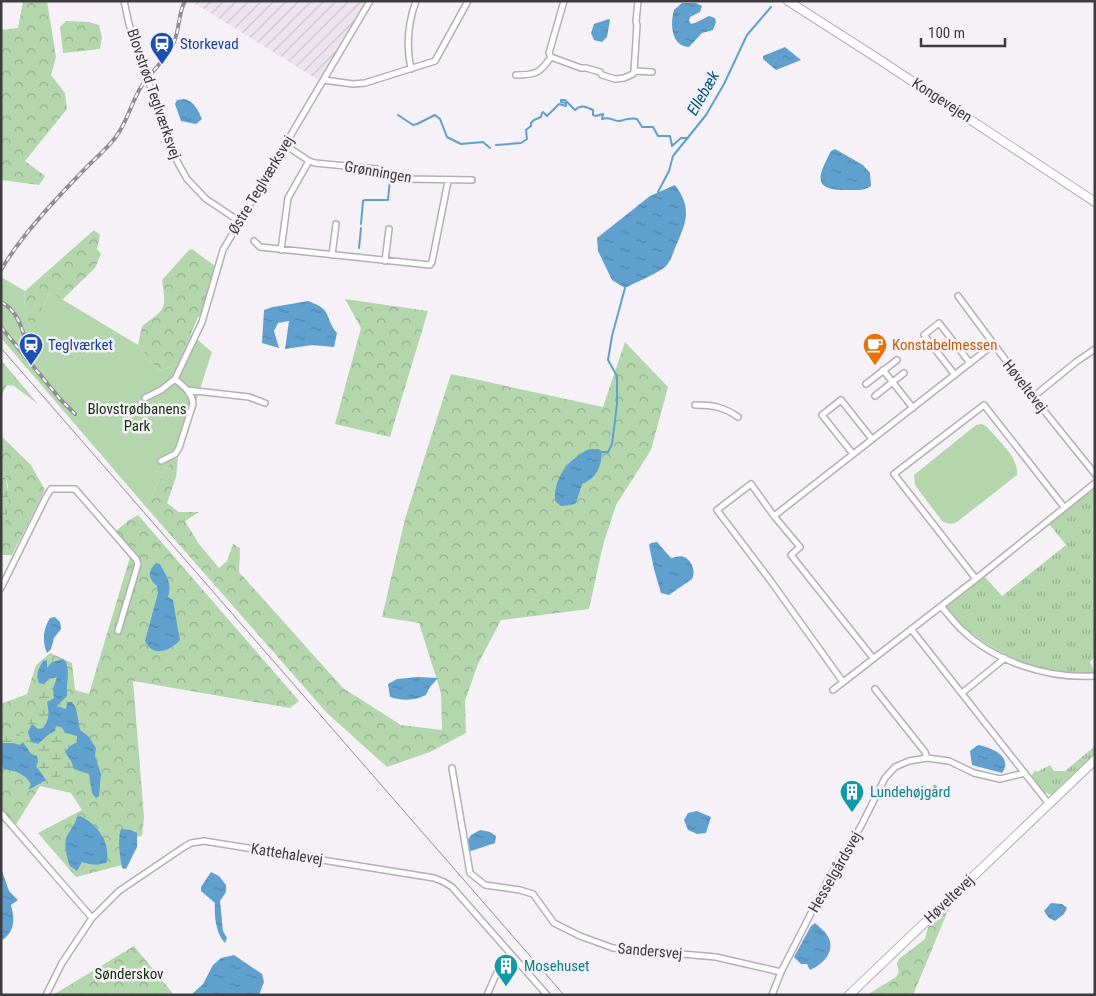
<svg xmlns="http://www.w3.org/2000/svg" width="1096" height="996" viewBox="0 0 1096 996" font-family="'Roboto Condensed',sans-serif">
	<defs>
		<pattern id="industrial-furrows" width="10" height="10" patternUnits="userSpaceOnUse" patternTransform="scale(1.25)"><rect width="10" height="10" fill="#ede4f0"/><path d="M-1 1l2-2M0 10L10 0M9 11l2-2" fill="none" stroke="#ccc4cf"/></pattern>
		<pattern id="grass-tufts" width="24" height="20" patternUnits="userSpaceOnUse" patternTransform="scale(1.25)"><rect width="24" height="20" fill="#b3d6ad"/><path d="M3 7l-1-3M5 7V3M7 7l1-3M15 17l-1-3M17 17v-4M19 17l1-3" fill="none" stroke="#93af8e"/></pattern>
		<pattern id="forest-crowns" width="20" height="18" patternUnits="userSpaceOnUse" patternTransform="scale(1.25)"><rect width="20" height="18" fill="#b3d6ad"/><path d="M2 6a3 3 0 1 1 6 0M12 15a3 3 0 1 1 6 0" fill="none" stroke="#93af8e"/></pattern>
		<pattern id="wetland-marsh" width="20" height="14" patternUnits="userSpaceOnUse" patternTransform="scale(1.25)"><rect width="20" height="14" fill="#b3d6ad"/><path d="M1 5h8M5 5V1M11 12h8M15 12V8" fill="none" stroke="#93af8e"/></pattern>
		<pattern id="water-ripples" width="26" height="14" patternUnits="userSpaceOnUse" patternTransform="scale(1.25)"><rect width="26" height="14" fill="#5fa0ce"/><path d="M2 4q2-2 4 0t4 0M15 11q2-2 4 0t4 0" fill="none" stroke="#5084a9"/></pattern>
	</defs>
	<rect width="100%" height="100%" fill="#f5f1f7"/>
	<path fill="url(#industrial-furrows)" d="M191 1H368L320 81Z"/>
	<path fill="url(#grass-tufts)" d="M1095 486V656L1090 662 1095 673C1049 677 1004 659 969 631 961 624 949 615 946 605L1007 557 1008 558 985 577 1002 596 1066 545 1050 525 1037 534 1036 533Z
		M1095 746V753L1084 765 1051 795 1044 792 1031 777 1035 770 1037 772 1050 765 1054 771H1065Z"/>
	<path fill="url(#forest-crowns)" d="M23 1H47L56 57 51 75 65 93 67 109 25 161 45 176 39 185 1 180V30L18 28Z
		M66 21 89 22 99 25 102 37 100 49 63 53 60 27Z
		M94 230 100 235 97 249 101 254 95 268 62 300 50 292 35 324H29L24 311 25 291Z
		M192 249 215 266 201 316 198 317 178 364 159 371 138 345 142 326C167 308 166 310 162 280L189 250Z
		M345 299 428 311 390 437 335 424 361 328Z
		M625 342 668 387 651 450 616 505 603 545 589 609 501 620 478 664 465 701 466 733 430 752 387 767 327 713 146 507 165 469 178 457 176 477 167 503 179 512H199L185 521 199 544 219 568 227 561 233 544 240 548 239 572 343 688 401 725 442 730 441 693 419 623 382 617 405 519 451 374 603 407Z
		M1 360 38 404 14 386 7 385 1 396Z
		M1 436 31 465 45 490 12 555H1V533L8 486 1 461Z
		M138 515 299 701 290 708 133 681 144 817 142 836 120 840 122 865 76 877 38 833 82 810 71 793 40 786 15 826 1 809V704L27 694 36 665 50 653 72 663 75 690 89 694 130 557 116 531 129 520Z
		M951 903 913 995H867L896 977 899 972 897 964 899 959 925 939C928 922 937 912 951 903Z
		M134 946 174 995H53Z"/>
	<path fill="url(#wetland-marsh)" d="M1 461C9 487 12 508 1 533Z
		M57 676 53 690 54 698 48 708C51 715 48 722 43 728L38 729 32 724 38 744 48 735 55 731 56 726 61 727 66 733 77 736 78 742 70 746 65 752 71 761 74 769 82 773 65 775 46 780 36 766 27 746 23 742 20 745C14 743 8 744 1 743V739L4 735 20 736V733L34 716 41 703 37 698V678L39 683Z"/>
	<path fill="#b3d6ad" d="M1 277 25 291 24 311 29 324H35L50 292 138 345 159 371 178 364 191 334 212 352 178 457 165 469 146 507 1 338Z
		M982 424 987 427C997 439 1020 459 1017 475L957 522C951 525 948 524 942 521L915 485 914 475 976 425Z"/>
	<path fill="url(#water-ripples)" d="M682 3H696L702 6 700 12 690 17 689 21 691 24 695 23 709 16 715 18 716 22 713 30 702 33 689 47C671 46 670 24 674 10Z
		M609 19 610 20 607 37 602 42 594 40 591 33 594 24Z
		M785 47 801 60 776 70 763 59V56Z
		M184 99C194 101 198 110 202 119L196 124 181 121 175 104 177 100Z
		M835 149 863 165 870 173 871 186C864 191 857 190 848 190 811 191 818 176 831 151Z
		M675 185C693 209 686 223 675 248 673 254 670 263 664 268 654 275 636 282 625 288L612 280 598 251 597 238 650 196Z
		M308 301C334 310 323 316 337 333L334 347 312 345 285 349 289 321 278 323 274 331 279 348 262 343 264 310 273 307Z
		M589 449H599L602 452C601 467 597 478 582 484L576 503 571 505 561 506 555 501C554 476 568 460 589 449Z
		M657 542 671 558C675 558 680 555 684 557 692 560 696 572 692 579L669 595 661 593 654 569 649 545 651 543Z
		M156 563 160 564C167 577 172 583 168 597L173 600 179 635 180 640C170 651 153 658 145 641L158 593 157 586C148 578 147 572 156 563Z
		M55 617 60 622 61 629 54 638 51 649 47 653C42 643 43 628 50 618Z
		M63 659 66 662C70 674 66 684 67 696L57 706 66 709 67 702H72L76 708 80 730 88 736 96 748 95 756 101 774 99 796 96 798 92 793 89 774 74 769 71 761 65 752 70 746 77 742V736L66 733 61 727 56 726 55 731 48 735 38 744 31 742 28 732 32 724 38 729 43 728C50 719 49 713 47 702L54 698 53 689 57 677 49 679 44 684 39 683C35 675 39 668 43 661L47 660V668L52 662Z
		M418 677 438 678 430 687 426 695C412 701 404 701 390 697L388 684 397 679Z
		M23 742 31 754 37 756 38 762 36 766 46 780 28 790 31 784C24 773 16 771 4 769L1 765V743H13L20 745Z
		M978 745C991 747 1014 757 1002 773L972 765 970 751Z
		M697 811 711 817 706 833 697 834 688 830 684 820 688 813Z
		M80 816C98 825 110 841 107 862 98 866 91 865 82 862L77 871 70 866C67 859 64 846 66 838 69 831 75 825 77 817Z
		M121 829 131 830 137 833V847L126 869 122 868C120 856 117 840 121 829Z
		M480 830 490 832 496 836 495 843 468 852 466 843 471 835Z
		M1 868 9 891 18 900 11 905C15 920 15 932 1 941Z
		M211 872 219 876 226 885V892L220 901 223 931 227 938 225 943C216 933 214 917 215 903L201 891V887Z
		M1051 903 1062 904 1067 908 1064 914 1055 921 1049 918 1044 911Z
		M815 923C819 927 824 930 827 935 837 950 824 964 810 970L807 964H801L794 957 811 926Z
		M234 955 262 974 264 982 259 995H191L203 984 213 965 221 958Z"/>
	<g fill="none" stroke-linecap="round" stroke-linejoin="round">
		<path stroke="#5fa0ce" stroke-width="2" d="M398 115 413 125 417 124 435 115 440 119 447 137 461 144 483 142 490 148
			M496 145 521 143 527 139 526 130 531 126V123L534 120 541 117 542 113 543 112 547 116 559 104 566 106V103L561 102V100H565L575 110C582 104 586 107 593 110V115L596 116 603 114 602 119C610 116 612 121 619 121 626 120 630 117 637 119L642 127H653L658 136H670L672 146 681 138H688
			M658 192 669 171 673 156 706 115 724 84 747 35 771 7
			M361 224 363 201 365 200H388L390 179
			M359 248 361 228
			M602 452H608L612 444 617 404V376L608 360 612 336 625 288"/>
		<defs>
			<path id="street" d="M124 1 129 24 173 154 187 179 206 199 239 221
				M564 1 549 53 551 57 581 68H586L600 72 602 75 615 79 624 78 633 74 634 71 637 25 636 22 638 1
				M411 69C406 46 408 23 416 1
				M634 71 652 72
				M516 75C536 75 540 73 551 57
				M324 80 353 84 365 83 435 61 468 1
				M285 145 309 161 315 163 377 169 408 179 472 180
				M254 241 260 247 430 265 432 262 448 181
				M281 250 288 198 309 161
				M332 255 336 224
				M385 261 389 229
				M958 296 1033 397 1095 474
				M883 370 913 408
				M955 375 924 335 939 323 970 363
				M866 384 897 360
				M187 390 249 397 265 403
				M875 396 904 373
				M1033 397 1076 362 1095 349
				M145 398 161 390 175 379
				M695 405C713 405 724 407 738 417
				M853 454 822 415 841 400 872 439
				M161 461 175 454 179 448 193 404C192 392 183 386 175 379L202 322 223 250 370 1
				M774 516 800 547 791 555 873 658
				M976 579 894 474 984 405 1064 507
				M1 588 45 499 51 489H75L136 559 138 564 118 631
				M941 606C947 613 954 622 961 629 995 662 1048 679 1095 676
				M911 629 1049 804
				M843 682 770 580 717 510 751 484 774 516 994 344
				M875 689 925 752 927 758
				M833 690 976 579 1095 483
				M962 693 1005 658
				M452 768 470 873 485 885 520 890 533 894 554 923 580 936 613 948 716 957 781 972
				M1 813 92 918
				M46 995 62 963 92 918 119 891 184 847 191 843 204 841 434 878 444 882 452 887 547 995
				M487 995 499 968 513 957
				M772 995 781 972 829 878 861 826 885 778 895 767 909 761 927 758 949 761 974 773 1000 779 1025 773"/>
			<path id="secondary" d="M788 1 877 58 1095 202
				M849 995 1095 760"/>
		</defs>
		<use href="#street" stroke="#b3afb4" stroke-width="8"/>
		<use href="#secondary" stroke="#b3afb4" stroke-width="10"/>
		<use href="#street" stroke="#fff" stroke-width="5"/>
		<use href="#secondary" stroke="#fff" stroke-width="8"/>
		<path stroke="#908e92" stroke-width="1" d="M1 348 564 995"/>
		<defs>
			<path id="rail" d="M1 270C21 236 53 202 81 173 92 161 105 151 115 138 127 123 131 103 141 87 151 71 167 60 174 42 180 28 178 14 185 1
				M1 302C22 313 23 337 31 357
				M1 327 60 399 75 414"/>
		</defs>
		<use href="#rail" stroke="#908e92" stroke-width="4"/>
		<use href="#rail" stroke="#f5f1f7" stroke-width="2" stroke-dasharray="5.5" stroke-linecap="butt"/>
	</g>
	<defs>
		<symbol id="station-pin" viewBox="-11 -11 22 30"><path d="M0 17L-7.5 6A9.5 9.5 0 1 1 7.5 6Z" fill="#1a4fb4" stroke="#f5f1f7"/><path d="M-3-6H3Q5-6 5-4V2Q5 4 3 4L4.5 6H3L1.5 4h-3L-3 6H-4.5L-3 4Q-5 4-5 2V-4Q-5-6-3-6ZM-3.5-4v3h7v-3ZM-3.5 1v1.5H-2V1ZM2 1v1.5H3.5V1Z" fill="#fff"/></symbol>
		<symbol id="cafe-pin" viewBox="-11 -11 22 30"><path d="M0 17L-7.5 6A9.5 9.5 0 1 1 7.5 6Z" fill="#e8710a" stroke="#f5f1f7"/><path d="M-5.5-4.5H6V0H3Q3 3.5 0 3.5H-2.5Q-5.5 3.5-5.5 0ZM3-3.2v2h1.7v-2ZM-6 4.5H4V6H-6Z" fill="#fff"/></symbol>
		<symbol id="building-pin" viewBox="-11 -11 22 30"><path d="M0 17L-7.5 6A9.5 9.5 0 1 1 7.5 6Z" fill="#0f9aa8" stroke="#f5f1f7"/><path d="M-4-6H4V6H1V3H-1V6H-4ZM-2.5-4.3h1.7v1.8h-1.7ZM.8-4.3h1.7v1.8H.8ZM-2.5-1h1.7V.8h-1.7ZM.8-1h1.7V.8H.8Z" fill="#fff"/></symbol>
	</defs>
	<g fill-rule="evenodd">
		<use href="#station-pin" x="148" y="30" width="28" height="38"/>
		<use href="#station-pin" x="17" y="331" width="28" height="38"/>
		<use href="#cafe-pin" x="861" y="331" width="28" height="38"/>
		<use href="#building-pin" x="838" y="778" width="28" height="38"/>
		<use href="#building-pin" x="492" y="952" width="28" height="38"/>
	</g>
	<g text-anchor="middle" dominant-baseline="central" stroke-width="5" stroke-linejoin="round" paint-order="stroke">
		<g font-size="15" fill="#164399" stroke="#f5f1f7" text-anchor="start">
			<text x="180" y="44">Storkevad</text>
			<text x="48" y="345">Teglværket</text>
		</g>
		<g font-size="15" fill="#3d3c3e" stroke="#f5f1f7">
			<text transform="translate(154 94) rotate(71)">Blovstrød Teglværksvej</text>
			<text transform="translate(942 100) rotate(33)">Kongevejen</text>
			<text transform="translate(378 172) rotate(10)">Grønningen</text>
			<text transform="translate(261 185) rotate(-59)">Østre Teglværksvej</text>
			<text transform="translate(1025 386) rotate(52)">Høveltevej</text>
			<text transform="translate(287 854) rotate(9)">Kattehalevej</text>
			<text transform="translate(835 872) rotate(-60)">Hesselgårdsvej</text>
			<text transform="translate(949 899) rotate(-44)">Høveltevej</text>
			<text transform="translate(650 951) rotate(5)">Sandersvej</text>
		</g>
		<g font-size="15" fill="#c56008" stroke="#f5f1f7" text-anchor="start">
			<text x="892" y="345">Konstabelmessen</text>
		</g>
		<g font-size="15" fill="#12330c" stroke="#f5f1f7">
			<text x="137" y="409">Blovstrødbanens<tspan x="137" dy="17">Park</tspan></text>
			<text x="129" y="974">Sønderskov</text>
		</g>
		<g font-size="15" fill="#0d838f" stroke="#f5f1f7" text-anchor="start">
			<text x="870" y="792">Lundehøjgård</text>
			<text x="524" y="966">Mosehuset</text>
		</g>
		<g font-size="16" font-style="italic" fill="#025783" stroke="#f5f1f7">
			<text transform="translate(703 93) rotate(-60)">Ellebæk</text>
		</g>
	</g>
	<rect width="1096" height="996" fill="none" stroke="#3d3c3e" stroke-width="5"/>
	<path d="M921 38v8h84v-8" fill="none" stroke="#3d3c3e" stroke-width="2.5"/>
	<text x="928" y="38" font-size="15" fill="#3d3c3e" stroke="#f5f1f7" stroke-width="4" paint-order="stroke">100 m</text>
</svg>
